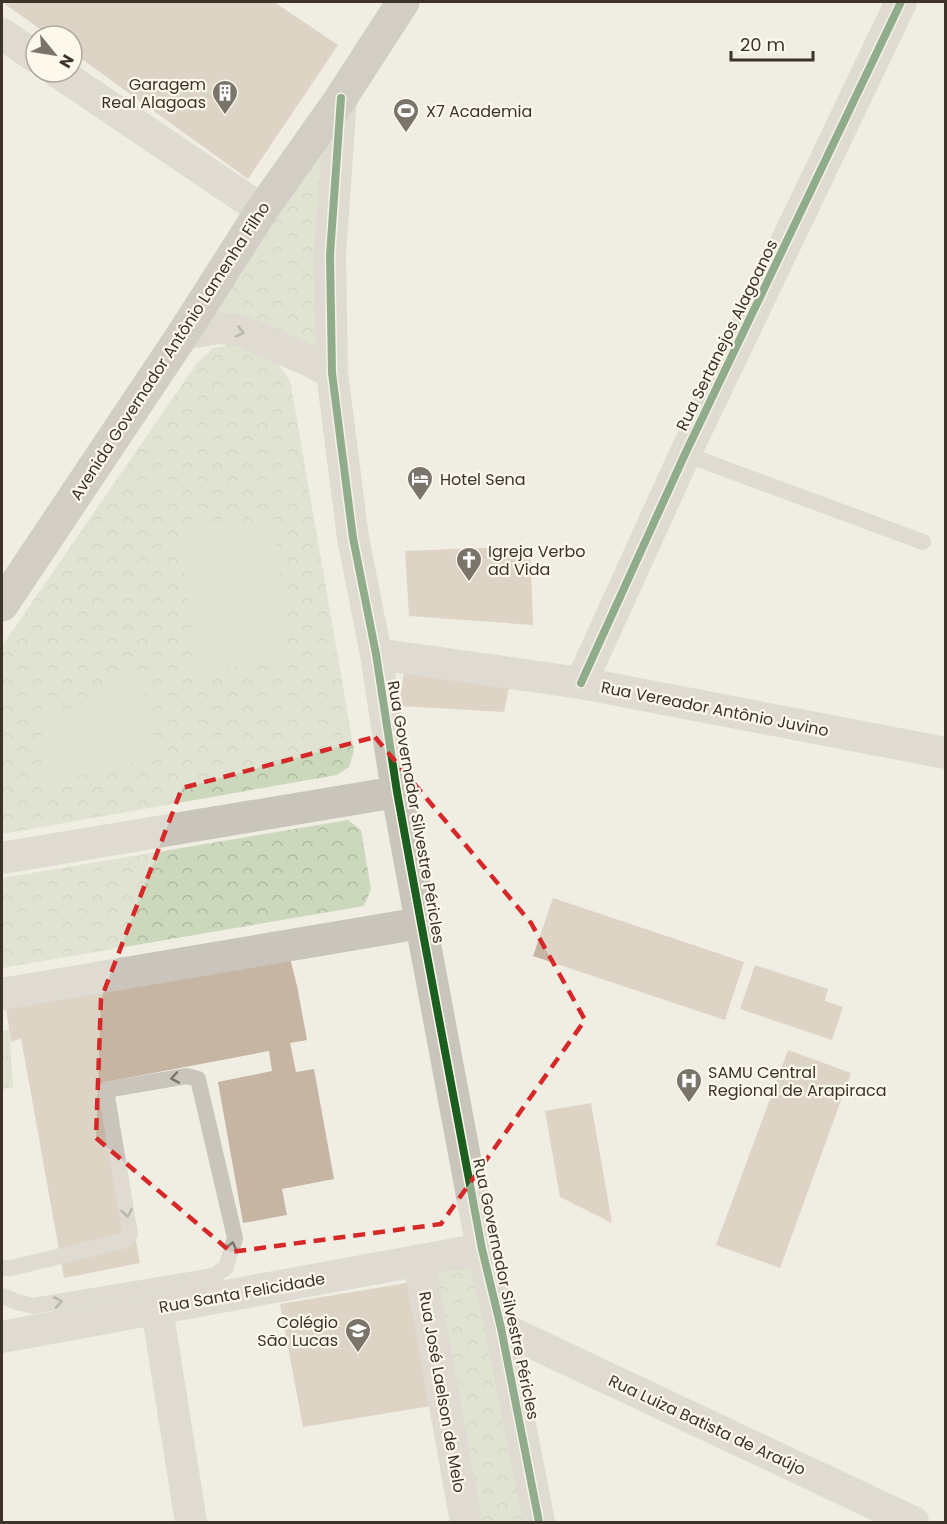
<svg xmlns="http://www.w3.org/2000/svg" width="947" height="1524" viewBox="0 0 947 1524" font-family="Poppins,sans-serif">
	<defs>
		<pattern id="grass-tufts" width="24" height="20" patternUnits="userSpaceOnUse" patternTransform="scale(1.5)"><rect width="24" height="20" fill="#ccd8bc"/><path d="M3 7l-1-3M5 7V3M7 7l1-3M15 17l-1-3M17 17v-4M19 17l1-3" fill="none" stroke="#b0baa2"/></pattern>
		<pattern id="park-crowns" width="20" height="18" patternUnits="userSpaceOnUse" patternTransform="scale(1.5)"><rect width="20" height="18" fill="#ccd8bc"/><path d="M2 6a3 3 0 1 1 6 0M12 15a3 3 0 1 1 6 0" fill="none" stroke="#b0baa2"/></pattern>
	</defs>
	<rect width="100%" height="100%" fill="#f0ede3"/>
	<path fill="url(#grass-tufts)" d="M9 1030 13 1087 2 1089V1031Z"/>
	<path fill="url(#park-crowns)" d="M341 98 332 373 308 360 183 334Z
		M234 344 274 359 290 380 354 750 349 767 337 775 2 834V646L197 363 213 348Z
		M348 820 361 830 371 889 364 906 2 968V878Z
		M482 1249 539 1522H466L419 1261Z"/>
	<path fill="#ccd8bc" d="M273 518 290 658 196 673 180 534Z
		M121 673 138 676 145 687 140 702C159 724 158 734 145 760L45 783 40 715 102 702 101 694 110 677Z"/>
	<path fill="#c6b5a3" d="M2 2H274L338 45 248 179 72 52V36H50Z
		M530 546 533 625 409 616 405 551Z
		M404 672 510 682 504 712 399 706Z
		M553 898 744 962 725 1020 533 956Z
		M289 954 297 986 307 1040 290 1043 296 1072 314 1069 334 1179 282 1189 287 1215 243 1223 218 1082 272 1071 269 1051 106 1082 140 1263 64 1278 21 1038 11 1042 5 1002Z
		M755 965 828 989 825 1001 843 1007 832 1040 740 1009Z
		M788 1050 851 1073 780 1268 716 1245Z
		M591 1103 612 1223 560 1197 545 1111Z
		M413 1282 437 1405 303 1427 280 1304Z"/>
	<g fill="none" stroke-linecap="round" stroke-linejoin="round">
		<path stroke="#c9c5bc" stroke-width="16" d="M685 454 923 542
			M2 1268H11L123 1241 130 1234 106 1090 187 1076 198 1079 235 1238 226 1267 214 1276 33 1306 17 1302 2 1296"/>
		<path stroke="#c9c5bc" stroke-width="32" d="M2 34 36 57
			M58 72 262 210
			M341 98 330 255 332 373 353 538 376 654 397 792 421 923 482 1249 501 1328 539 1522
			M183 334 219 328 242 331 308 360 332 373
			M376 654 581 683 946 753
			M581 683 685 454 901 2
			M2 858 397 792
			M2 994 421 923
			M419 1261 466 1522
			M157 1309 191 1522
			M501 1328 913 1522
			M2 1337 482 1249"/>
		<path stroke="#aea9a1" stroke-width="33" d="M2 605 183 334 262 210 341 98 403 2"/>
		<defs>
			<path id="cycleway" d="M341 98 330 255 332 373 353 538 376 654 397 792 421 923 482 1249 501 1328 539 1522
				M581 683 685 454 901 2"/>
		</defs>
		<use href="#cycleway" stroke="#fcf8ec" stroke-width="11"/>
		<use href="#cycleway" stroke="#1b5e20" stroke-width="8"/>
	</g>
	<defs><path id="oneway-chevron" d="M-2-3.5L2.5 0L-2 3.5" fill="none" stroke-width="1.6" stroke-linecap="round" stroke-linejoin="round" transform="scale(1.5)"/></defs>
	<g stroke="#7b756b">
		<use href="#oneway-chevron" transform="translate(240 332) rotate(14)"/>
		<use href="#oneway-chevron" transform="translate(175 1078) rotate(170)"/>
		<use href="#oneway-chevron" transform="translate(127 1213) rotate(80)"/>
		<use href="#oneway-chevron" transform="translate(232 1246) rotate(-76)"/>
		<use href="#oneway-chevron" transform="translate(58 1302) rotate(-9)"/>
	</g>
	<path d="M0 0H947V1524H0ZM375 737 531 923 585 1020 441 1224 231 1252 96 1138 101 999 182 788Z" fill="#f0ede3" fill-opacity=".55" fill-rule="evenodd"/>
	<path fill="none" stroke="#d62828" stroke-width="4.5" stroke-dasharray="12 8" stroke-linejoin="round" d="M375 737 531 923 585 1020 441 1224 231 1252 96 1138 101 999 182 788Z"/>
	<defs>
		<symbol id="building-pin" viewBox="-11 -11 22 30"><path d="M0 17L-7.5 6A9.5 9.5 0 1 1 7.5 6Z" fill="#7b746a" stroke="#fcf8ec"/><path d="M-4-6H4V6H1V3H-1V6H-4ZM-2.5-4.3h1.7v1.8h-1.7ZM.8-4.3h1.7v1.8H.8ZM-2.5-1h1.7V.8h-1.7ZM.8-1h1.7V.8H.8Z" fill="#fff"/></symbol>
		<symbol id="stadium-pin" viewBox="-11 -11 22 30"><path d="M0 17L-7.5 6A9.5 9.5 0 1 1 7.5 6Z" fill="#7b746a" stroke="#fcf8ec"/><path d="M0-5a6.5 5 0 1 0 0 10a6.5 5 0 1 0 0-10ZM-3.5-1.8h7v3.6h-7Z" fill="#fff"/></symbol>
		<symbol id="hotel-pin" viewBox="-11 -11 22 30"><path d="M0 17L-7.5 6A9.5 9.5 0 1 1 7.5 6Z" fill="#7b746a" stroke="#fcf8ec"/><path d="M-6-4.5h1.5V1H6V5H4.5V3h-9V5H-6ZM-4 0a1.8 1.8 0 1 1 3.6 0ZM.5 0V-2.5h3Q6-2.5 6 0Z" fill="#fff"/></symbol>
		<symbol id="church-pin" viewBox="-11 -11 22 30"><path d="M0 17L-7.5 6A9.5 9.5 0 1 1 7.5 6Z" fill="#7b746a" stroke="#fcf8ec"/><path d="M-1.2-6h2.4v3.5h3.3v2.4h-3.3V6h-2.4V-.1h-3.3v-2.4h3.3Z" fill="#fff"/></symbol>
		<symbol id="hospital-pin" viewBox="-11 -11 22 30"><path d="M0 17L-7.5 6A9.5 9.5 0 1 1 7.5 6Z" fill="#7b746a" stroke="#fcf8ec"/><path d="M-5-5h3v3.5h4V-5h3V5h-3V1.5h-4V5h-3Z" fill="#fff"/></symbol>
		<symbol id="school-pin" viewBox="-11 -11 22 30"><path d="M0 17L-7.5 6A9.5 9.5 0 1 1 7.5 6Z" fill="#7b746a" stroke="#fcf8ec"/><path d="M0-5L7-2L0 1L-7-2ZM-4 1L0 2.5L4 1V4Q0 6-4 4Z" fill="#fff"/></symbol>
	</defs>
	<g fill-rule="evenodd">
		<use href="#building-pin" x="210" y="78" width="30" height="40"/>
		<use href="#stadium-pin" x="391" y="96" width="30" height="40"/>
		<use href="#hotel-pin" x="405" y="464" width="30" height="40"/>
		<use href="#church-pin" x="454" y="545" width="30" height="40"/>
		<use href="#hospital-pin" x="674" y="1066" width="30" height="40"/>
		<use href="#school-pin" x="343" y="1316" width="30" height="40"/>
	</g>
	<g text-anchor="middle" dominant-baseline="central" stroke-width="4.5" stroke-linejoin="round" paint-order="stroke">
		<g font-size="16" fill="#3c3329" stroke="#fcf8ec" text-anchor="start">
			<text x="206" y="84" text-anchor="end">Garagem<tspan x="206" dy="18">Real Alagoas</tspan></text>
			<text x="426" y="111">X7 Academia</text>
			<text x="440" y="479">Hotel Sena</text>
			<text x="488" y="551">Igreja Verbo<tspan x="488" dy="18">ad Vida</tspan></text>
			<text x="708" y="1072">SAMU Central<tspan x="708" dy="18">Regional de Arapiraca</tspan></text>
			<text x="338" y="1322" text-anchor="end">Colégio<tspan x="338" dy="18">São Lucas</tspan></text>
		</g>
		<g font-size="16" fill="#3c3329" stroke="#fcf8ec">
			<text transform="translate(727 335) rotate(-64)">Rua Sertanejos Alagoanos</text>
			<text transform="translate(170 351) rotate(-57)">Avenida Governador Antônio Lamenha Filho</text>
			<text transform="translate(715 709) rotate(11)">Rua Vereador Antônio Juvino</text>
			<text transform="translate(416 812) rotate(80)">Rua Governador Silvestre Péricles</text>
			<text transform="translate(506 1289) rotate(78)">Rua Governador Silvestre Péricles</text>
			<text transform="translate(242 1293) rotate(-10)">Rua Santa Felicidade</text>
			<text transform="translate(442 1392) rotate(80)">Rua José Laelson de Melo</text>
			<text transform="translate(707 1425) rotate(25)">Rua Luiza Batista de Araújo</text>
		</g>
	</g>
	<rect width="947" height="1524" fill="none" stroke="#3c3329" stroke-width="6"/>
	<g transform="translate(54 54) rotate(120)"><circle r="28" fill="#fcf8ec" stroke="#afa99e" stroke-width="1.5"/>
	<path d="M0-4.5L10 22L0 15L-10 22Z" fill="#7b746a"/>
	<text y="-9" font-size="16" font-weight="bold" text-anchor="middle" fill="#3c3329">N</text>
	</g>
	<path d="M731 51v9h82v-9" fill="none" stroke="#3c3329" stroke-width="3"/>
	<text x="740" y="51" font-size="18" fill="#3c3329" stroke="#fcf8ec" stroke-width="4.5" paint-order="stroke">20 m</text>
</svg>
